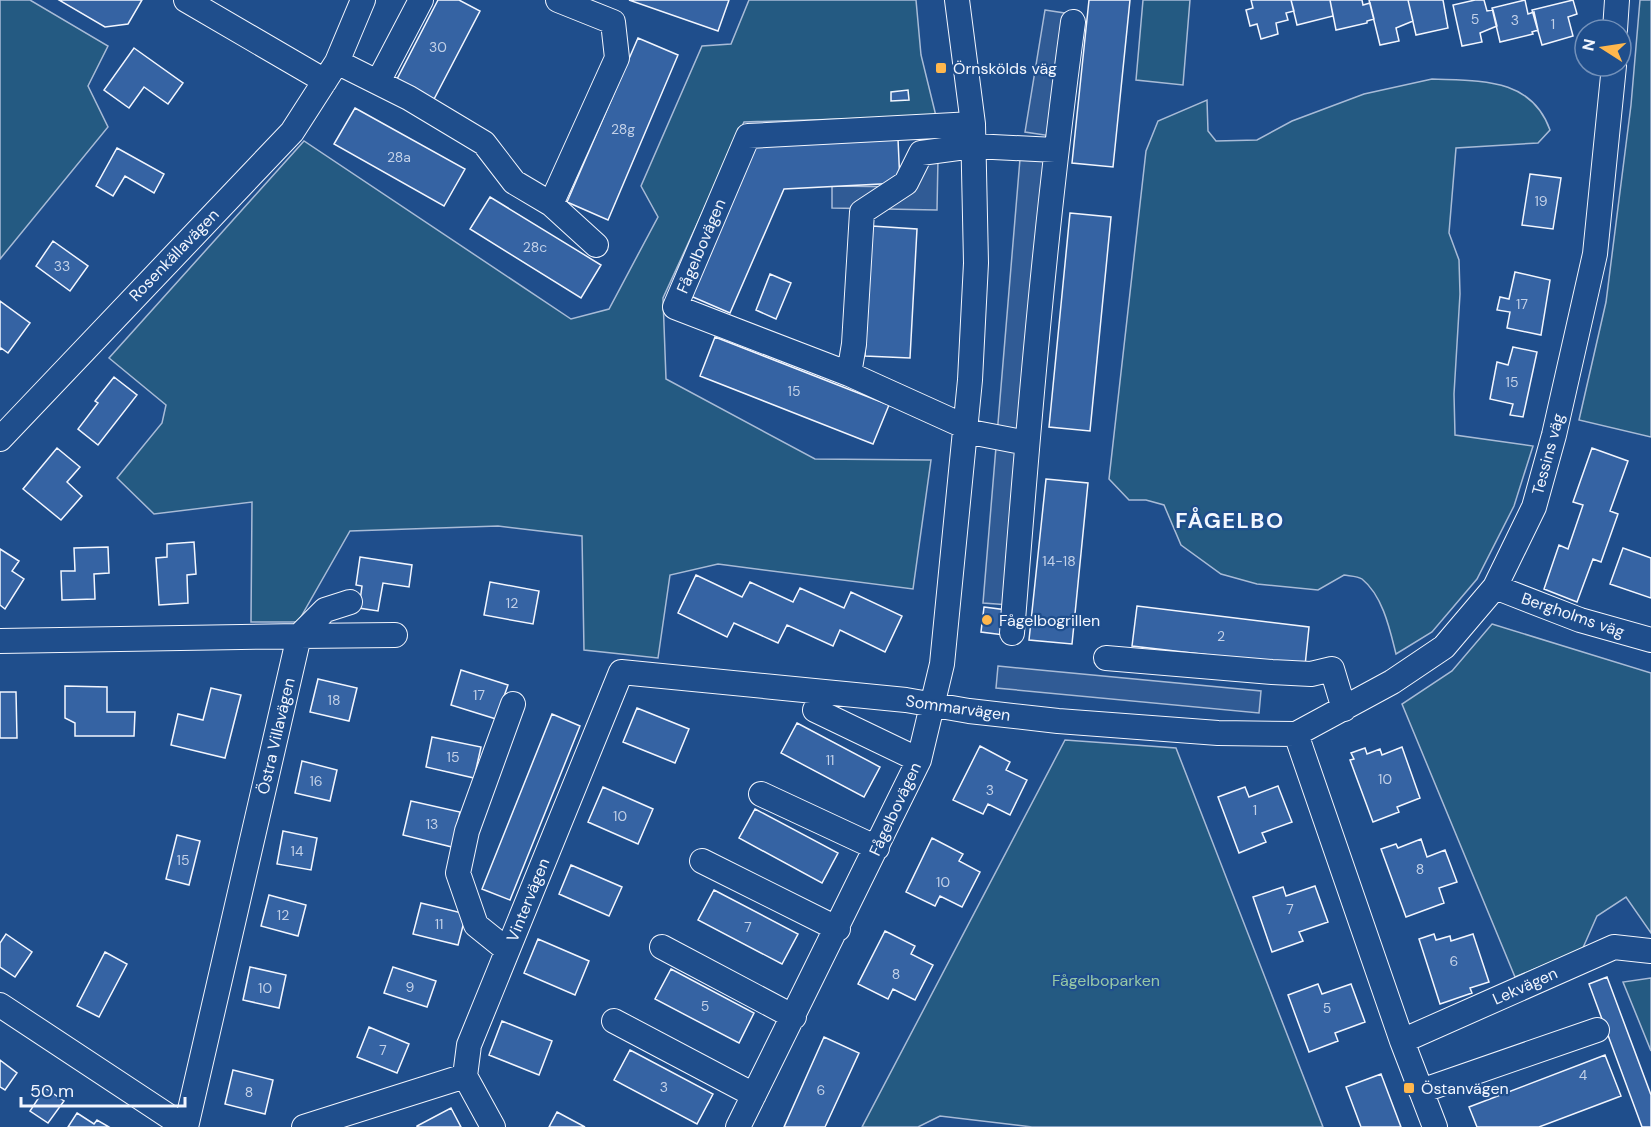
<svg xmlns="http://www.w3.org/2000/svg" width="1651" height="1127" viewBox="0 0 1651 1127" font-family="'DM Sans',sans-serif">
	<rect width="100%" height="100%" fill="#1f4e8c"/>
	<path fill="#245a82" stroke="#a8bbd7" stroke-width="1.5" d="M0 0H30L108 46 88 86 108 127 0 259Z
		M749 0H916L921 55 936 116 744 122 663 298 666 379 815 459 931 460 913 589 718 564 670 575 658 658 584 650 582 536 498 526 350 531 298 622H251L252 502 154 514 117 478 162 423 166 405 109 358 304 141 571 319 609 309 658 217 641 186 702 46 731 44Z
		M1143 0H1190L1183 85 1136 80Z
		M1640 0H1651V437L1579 420 1606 302 1631 105Z
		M1432 79C1480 81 1531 77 1550 130L1538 143 1456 148 1449 233 1459 260 1460 294 1454 394 1455 435 1533 446 1514 506 1477 579 1432 632 1396 654C1390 630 1383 596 1362 579 1358 576 1350 576 1344 575L1318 590 1257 584 1221 574 1181 545 1164 505 1146 500H1129L1109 479 1146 151 1158 121 1207 100 1208 131 1216 141 1257 140 1292 121 1364 94Z
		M1492 624 1651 673V933L1626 897 1597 916 1582 950 1515 977 1402 704 1452 671Z
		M1065 740 1176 748 1323 1127H1032L940 1116 918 1127H862Z
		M1651 978V1051L1623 982Z"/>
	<path fill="#305b95" stroke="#a8bbd7" stroke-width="1.5" d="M1045 10 1071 14 1051 136 1025 132Z
		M910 158H938L937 210 832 208V186L909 187Z
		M1020 159 1046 161 1010 605 983 603Z
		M998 666 1261 691 1259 713 996 688Z"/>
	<path fill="#3563a3" stroke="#f2f6ff" stroke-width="1.5" d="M59 0H142L128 24 105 27Z
		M438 0H459L480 11 432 103 395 83Z
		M629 0H729L718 31Z
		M1089 0H1130L1113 167 1072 163Z
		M1251 0H1291L1294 11 1286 13 1288 20 1276 23 1278 34 1261 39 1257 24 1250 26 1246 10 1253 8Z
		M1291 0H1330L1333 16 1297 25Z
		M1330 0H1362L1363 5 1370 3 1374 19 1367 21V23L1336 30Z
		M1369 0H1408L1413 21 1396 28 1399 41 1380 45Z
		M1408 0H1443L1448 28 1416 35Z
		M1475 0H1484L1487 11 1493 10 1497 26 1480 33 1482 42 1462 46 1453 5Z
		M1525 0 1528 14 1534 12 1538 30 1532 32 1533 34 1500 42 1492 8Z
		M1573 0 1577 14 1568 17 1573 36 1542 45 1532 10Z
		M638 38 678 55 608 220 567 202Z
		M134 48 183 83 168 104 144 87 129 108 104 90Z
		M908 90 909 100 891 101V92Z
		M355 108 465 169 444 206 334 144Z
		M898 139 900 183 784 189 730 313 686 294 750 146Z
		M117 148 164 174 154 193 125 176 113 196 96 186Z
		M1530 174 1561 178 1553 229 1522 225Z
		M490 197 601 265 581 298 470 229Z
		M1070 213 1111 217 1090 431 1049 427Z
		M872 226 917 229 910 358 865 356Z
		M53 241 88 266 70 291 36 266Z
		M1515 272 1550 280 1541 335 1507 328 1510 312 1497 310 1500 297 1509 299Z
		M770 274 791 283 776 319 756 310Z
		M0 301 30 323 8 353 1 348 0 350Z
		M715 337 889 405 873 444 700 376Z
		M1513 347 1537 352 1523 417 1510 415 1513 404 1490 399 1497 362 1508 365Z
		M114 377 137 395 98 445 78 429 98 403 95 401Z
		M57 448 80 467 67 482 82 496 61 520 23 489Z
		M1592 448 1628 461 1610 511 1618 514 1601 562 1593 559 1577 602 1544 589 1559 545 1568 549 1583 505 1573 502Z
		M1046 479 1088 483 1072 644 1029 640Z
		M194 542 196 574 187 575 188 603 159 605 156 558 167 557V544Z
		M108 547 109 573 94 574 95 599 62 600 61 571H75L74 548Z
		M1623 548 1651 558V598L1610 584Z
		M0 549 19 561 12 571 24 579 5 609 0 605Z
		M360 557 412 565 409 587 383 583 378 611 359 608 362 586 356 585Z
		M696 575 742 597 750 582 793 602 800 588 844 608 851 592 902 616 885 652 840 630 833 646 787 625 778 643 734 623 727 637 678 613Z
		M490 582 539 591 533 624 484 615Z
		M1137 606 1309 627 1305 666 1132 646Z
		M984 607 1007 610 1004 635 981 632Z
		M461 670 508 685 496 719 451 705Z
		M318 679 357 688 349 721 310 712Z
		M65 686 107 687V712H135L134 736H75V723L65 718Z
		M211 688 241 695 225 758 171 745 178 714 203 720Z
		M0 692H16L17 738H0Z
		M637 708 689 729 675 763 623 742Z
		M552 714 580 726 510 900 482 889Z
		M797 723 880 767 864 797 781 753Z
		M432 737 481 747 474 778 426 767Z
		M980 746 1010 762 1006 770 1027 780 1010 815 988 804 983 814 953 800Z
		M1402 747 1420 798 1397 807 1399 812 1373 822 1350 760 1354 759 1351 753 1365 748 1367 754 1380 749 1382 755Z
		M302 761 337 770 330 801 295 793Z
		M1278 786 1292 822 1262 833 1266 842 1239 853 1218 797 1245 787 1249 797Z
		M603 787 653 809 638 844 588 822Z
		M411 801 460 812 452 847 403 835Z
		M755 809 838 853 822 883 739 838Z
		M283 831 317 838 311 870 277 864Z
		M177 835 200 841 189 885 166 879Z
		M932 838 963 854 959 861 980 872 962 907 940 896 935 906 906 892Z
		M1421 839 1427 857 1445 850 1457 882 1439 888 1444 903 1406 917 1381 849 1396 844 1398 848Z
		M571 865 622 887 609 916 559 894Z
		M1315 886 1328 922 1299 932 1303 941 1272 952 1253 897 1283 887 1286 896Z
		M714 890 798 934 782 964 698 920Z
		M269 895 306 905 298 936 261 926Z
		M421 903 466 914 458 945 413 934Z
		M885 931 915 946 911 954 933 965 915 1000 893 989 888 999 858 984Z
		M6 934 32 952 15 977 0 967V943Z
		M1434 934 1436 940 1450 936 1451 941 1473 934 1489 982 1470 988 1472 993 1440 1004 1419 939Z
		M538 939 589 961 575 995 524 973Z
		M105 952 127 964 99 1017 77 1006Z
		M250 967 286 975 279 1008 243 1000Z
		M393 967 436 981 427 1007 384 993Z
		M671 969 754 1013 739 1043 655 999Z
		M1607 977 1651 1095V1127H1642L1589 984Z
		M1318 984 1322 994 1351 984 1365 1022 1335 1033 1338 1041 1309 1052 1288 995Z
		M502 1021 552 1041 539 1075 489 1055Z
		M369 1027 409 1044 397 1073 357 1057Z
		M824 1037 859 1053 825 1127H784Z
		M630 1050 713 1094 697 1124 614 1080Z
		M1605 1055 1621 1096 1539 1127H1477L1469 1107Z
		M0 1060 17 1073 5 1090 0 1087Z
		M233 1070 273 1080 265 1114 225 1104Z
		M1381 1074 1401 1127H1361L1346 1087Z
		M45 1088 64 1101 48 1123 30 1111Z
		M451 1108 461 1127H417V1126Z
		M557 1112 585 1127H549Z
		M77 1113 94 1124 97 1120 109 1127H68Z"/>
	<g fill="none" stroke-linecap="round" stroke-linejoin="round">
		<defs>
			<path id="minor" d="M186 0 325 81
				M1615 30 1617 0
				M337 62 409 98 484 143 514 182 551 204 596 245
				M378 82 421 0
				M551 204 617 58 613 22 558 0
				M849 374 854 344 862 212 906 183 921 153 973 146 1055 150
				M966 427 849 374 675 307 748 136 973 124
				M965 431 1027 443
				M0 439 292 132 337 62 363 0
				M1495 587 1580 620 1651 640
				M1012 633C1028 429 1045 225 1073 22
				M299 636 395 635
				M299 636 325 610 350 602
				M0 641 299 636 186 1127
				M1106 658 1272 672 1311 674 1332 669 1344 709
				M815 710 919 760
				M1296 734 1402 1041 1435 1127
				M761 794 877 848
				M702 861 838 929
				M662 947 794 1017
				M507 950 476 925 458 873 467 831 513 704
				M0 1005 185 1127
				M614 1021 754 1095
				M1402 1041 1614 947 1651 951
				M1421 1091 1597 1030
				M304 1127 465 1076
				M493 1127 465 1076 469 1045 621 672 906 700 969 711 1058 721 1218 733 1296 734 1392 682 1444 647 1495 587 1534 507 1554 435 1595 254 1614 66
				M738 1127 919 760 942 664 970 380 976 263 973 124 957 0"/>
		</defs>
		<use href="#minor" stroke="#f2f6ff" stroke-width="26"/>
		<use href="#minor" stroke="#1f4e8c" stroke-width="24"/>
	</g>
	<g fill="#ffb74d" stroke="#1f4e8c" stroke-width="2">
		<rect x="935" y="62" width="12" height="12" rx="3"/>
		<circle cx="987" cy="620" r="6"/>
		<rect x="1403" y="1082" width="12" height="12" rx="3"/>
	</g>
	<g text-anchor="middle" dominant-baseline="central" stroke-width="4.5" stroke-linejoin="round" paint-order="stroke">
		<g font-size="14" fill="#c3d1e8">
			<text x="1475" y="19">5</text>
			<text x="1515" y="20">3</text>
			<text x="1553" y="24">1</text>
			<text x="438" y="47">30</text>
			<text x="623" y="129">28g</text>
			<text x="399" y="157">28a</text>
			<text x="1541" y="201">19</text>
			<text x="535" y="247">28c</text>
			<text x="62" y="266">33</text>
			<text x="1522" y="304">17</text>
			<text x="1512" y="382">15</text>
			<text x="794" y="391">15</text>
			<text x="1059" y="561">14-18</text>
			<text x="512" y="603">12</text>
			<text x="1221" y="636">2</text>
			<text x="479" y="695">17</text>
			<text x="334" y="700">18</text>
			<text x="453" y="757">15</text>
			<text x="830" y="760">11</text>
			<text x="1385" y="779">10</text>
			<text x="316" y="781">16</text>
			<text x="990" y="790">3</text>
			<text x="1255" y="810">1</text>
			<text x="620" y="816">10</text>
			<text x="432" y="824">13</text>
			<text x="297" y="851">14</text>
			<text x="183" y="860">15</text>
			<text x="1420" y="869">8</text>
			<text x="943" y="882">10</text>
			<text x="1290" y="909">7</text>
			<text x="283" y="915">12</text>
			<text x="439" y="924">11</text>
			<text x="748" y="927">7</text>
			<text x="1454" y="961">6</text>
			<text x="896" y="974">8</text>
			<text x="410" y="987">9</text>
			<text x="265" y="988">10</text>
			<text x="705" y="1006">5</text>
			<text x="1327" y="1008">5</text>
			<text x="383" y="1050">7</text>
			<text x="1583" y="1075">4</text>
			<text x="664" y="1087">3</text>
			<text x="821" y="1090">6</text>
			<text x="249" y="1092">8</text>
		</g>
		<g font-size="16" fill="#f2f6ff" stroke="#1f4e8c" text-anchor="start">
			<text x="953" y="68">Örnskölds väg</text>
			<text x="999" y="620">Fågelbogrillen</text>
			<text x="1421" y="1088">Östanvägen</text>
		</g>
		<g font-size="16" fill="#f2f6ff" stroke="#1f4e8c">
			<text transform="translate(701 246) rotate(-67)">Fågelbovägen</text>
			<text transform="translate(174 255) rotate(-46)">Rosenkällavägen</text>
			<text transform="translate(1548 454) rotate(-75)">Tessins väg</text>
			<text transform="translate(1573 615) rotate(19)">Bergholms väg</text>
			<text transform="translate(958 708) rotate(8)">Sommarvägen</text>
			<text transform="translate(276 736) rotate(-77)">Östra Villavägen</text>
			<text transform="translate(895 809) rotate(-65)">Fågelbovägen</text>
			<text transform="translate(528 900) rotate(-68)">Vintervägen</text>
			<text transform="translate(1525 986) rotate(-24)">Lekvägen</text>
		</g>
		<g font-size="16" fill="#97c8a6" stroke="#1f4e8c">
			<text x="1106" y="980">Fågelboparken</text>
		</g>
		<g font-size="22" font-weight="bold" letter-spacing="1.5" fill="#f2f6ff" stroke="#1f4e8c">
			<text x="1230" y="520">FÅGELBO</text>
		</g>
	</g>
	<g transform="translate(1603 48) rotate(282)"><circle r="28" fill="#1f4e8c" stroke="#7391ba" stroke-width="1.5"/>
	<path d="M0-4.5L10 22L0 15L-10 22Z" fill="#ffb74d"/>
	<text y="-9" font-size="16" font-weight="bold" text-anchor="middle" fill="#f2f6ff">N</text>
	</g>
	<path d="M21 1097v9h164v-9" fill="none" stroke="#f2f6ff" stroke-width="3"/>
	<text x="30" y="1097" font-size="18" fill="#f2f6ff" stroke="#1f4e8c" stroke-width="4.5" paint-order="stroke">50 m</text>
</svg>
